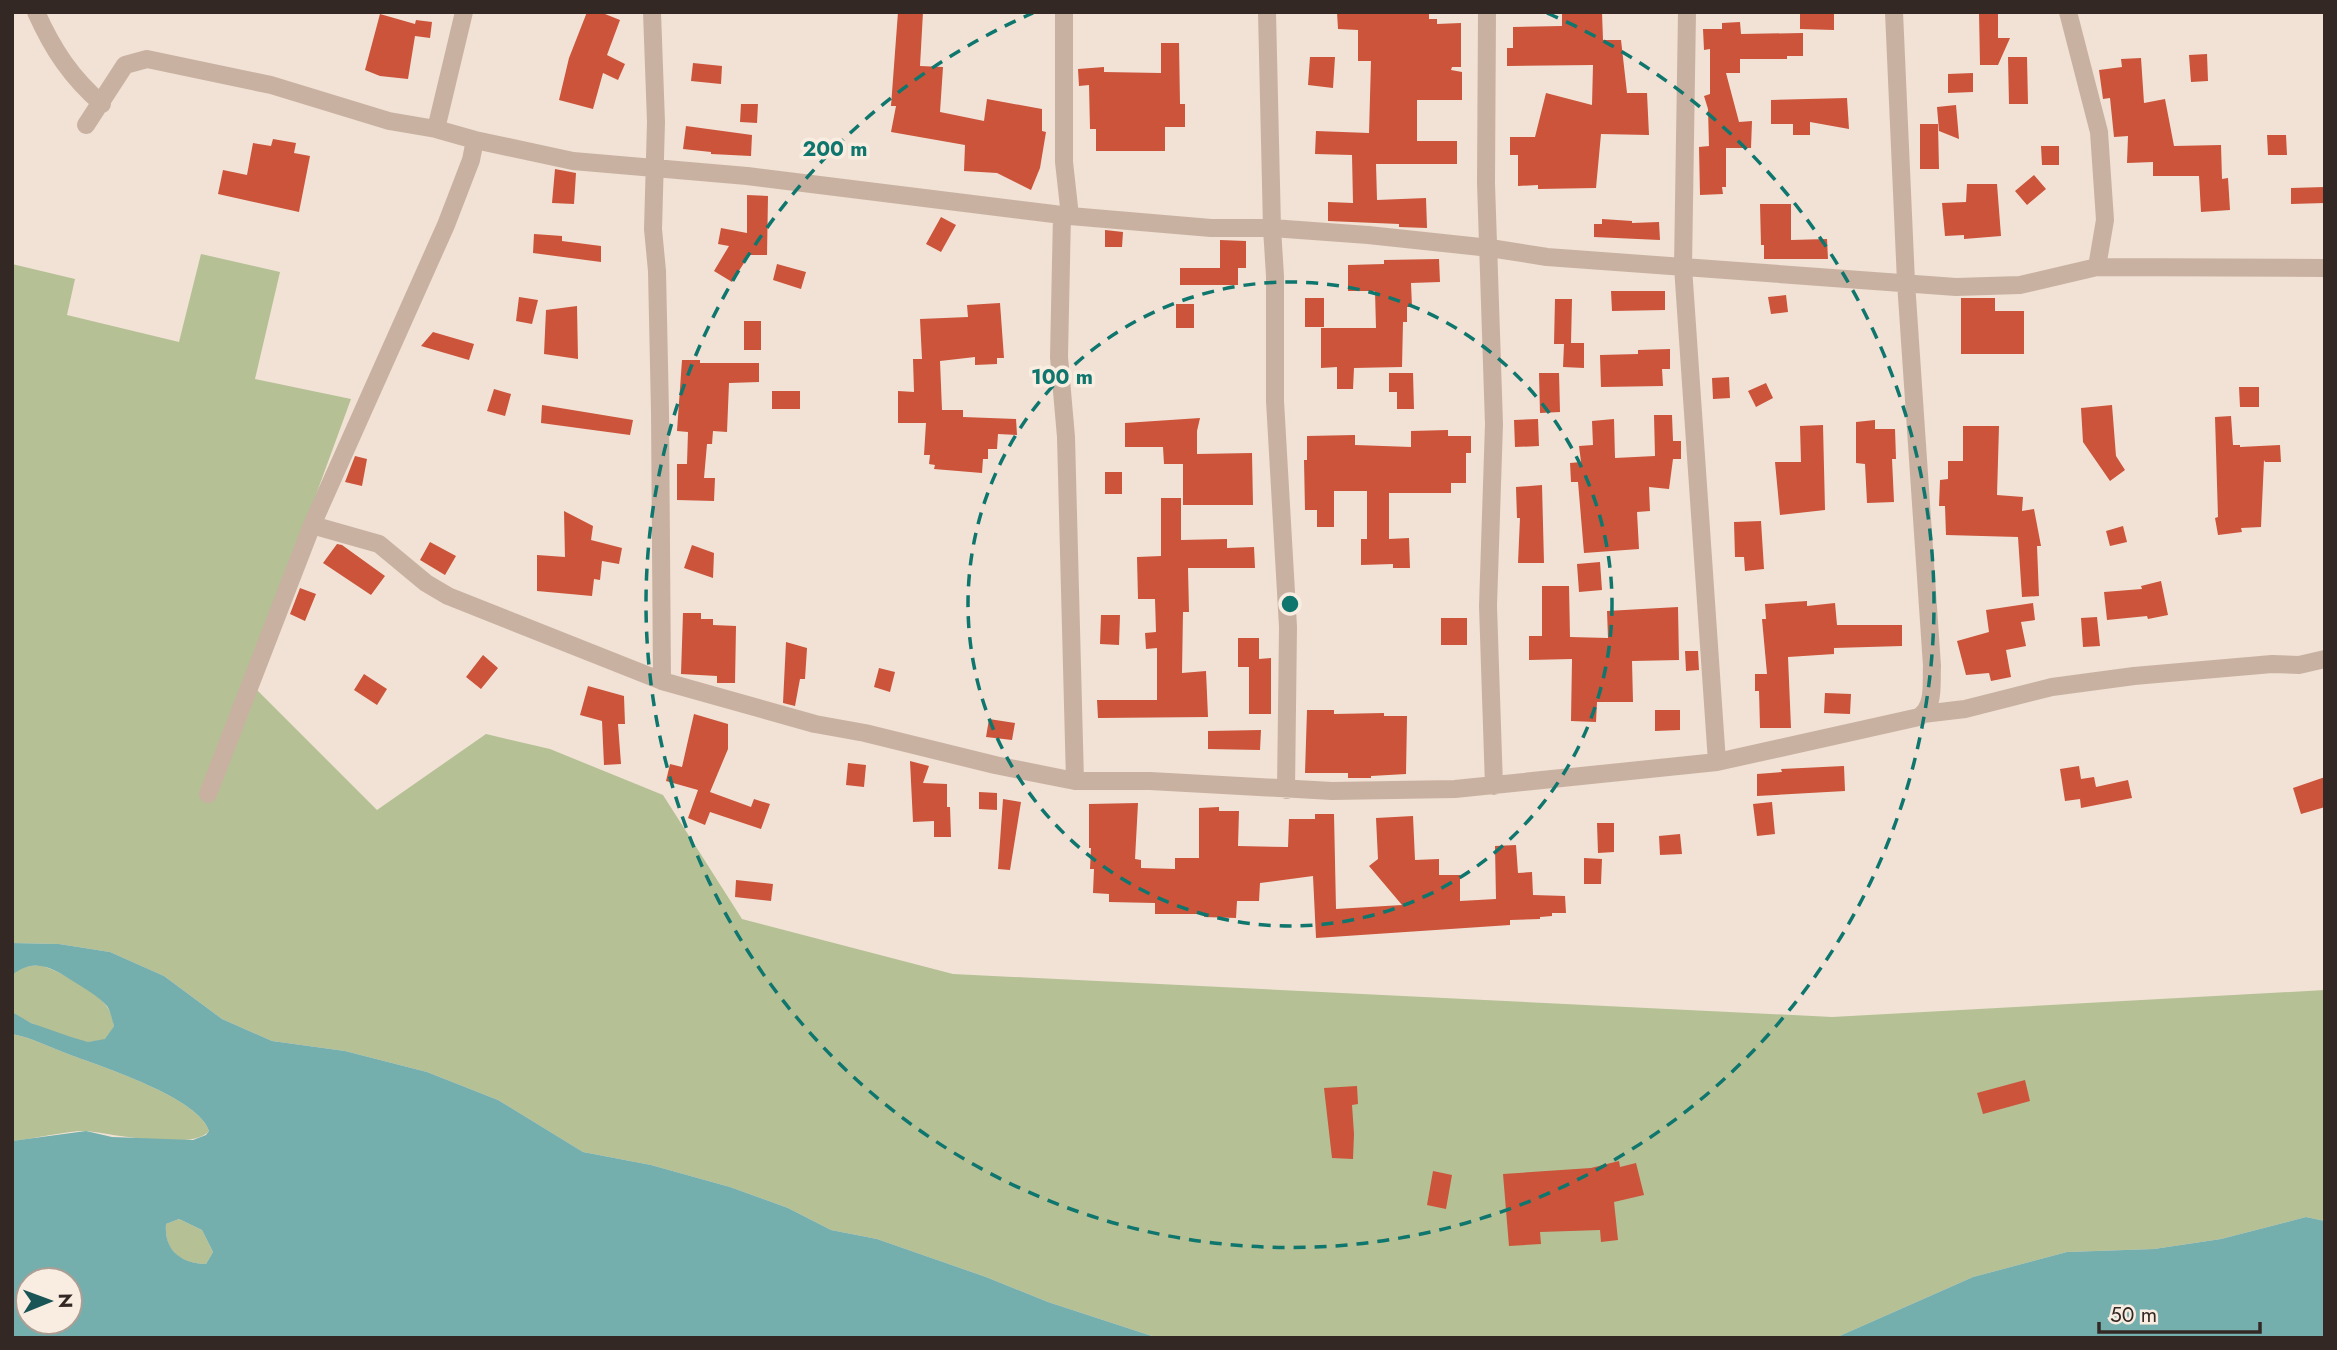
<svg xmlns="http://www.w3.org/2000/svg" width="2337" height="1350" viewBox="0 0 2337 1350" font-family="Jost,sans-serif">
	<rect width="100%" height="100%" fill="#f1e2d5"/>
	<path fill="#b5c095" d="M201 254 280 272 255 379 351 399 248 681 377 810 486 734 550 749 663 795 742 919 953 974 1832 1017 2325 990V1221L2306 1217 2221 1239 2154 1249 2067 1252 1973 1277 1835 1338H1158L1048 1302 986 1277 877 1239 831 1230 788 1208 730 1187 651 1165 583 1152 498 1100 427 1072 345 1051 272 1041 222 1019 164 976 110 952 59 944 12 943V264L75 279 67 315 179 342Z
		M40 965C59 971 100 992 109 1010 112 1015 113 1021 114 1026L105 1040C100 1040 93 1042 88 1042 72 1041 24 1022 12 1012V975L22 967Z
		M12 1034C33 1038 49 1047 68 1054 100 1066 200 1098 209 1131 193 1151 112 1134 87 1131 71 1130 32 1139 12 1141Z
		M179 1219 202 1230 213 1252 206 1264C180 1263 164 1251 166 1224Z"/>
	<path fill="#74afae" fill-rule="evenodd" d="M12 943 59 944 110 952 164 976 222 1019 272 1041 345 1051 427 1072 498 1100 583 1152 651 1165 730 1187 788 1208 831 1230 877 1239 986 1277 1048 1302 1158 1338H12V1141L86 1131 112 1137 193 1140 206 1135 209 1131C200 1098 100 1066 68 1054 49 1047 33 1038 12 1034V1012L31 1023 71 1037 88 1042 105 1039 114 1026C112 1020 111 1012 107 1006 98 996 87 990 76 983 54 969 36 956 12 975ZM179 1219 202 1230 213 1252 206 1264C181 1263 164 1251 166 1224ZM28 1280H70V1322H28Z
		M2306 1217 2325 1221V1338H1835L1973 1277 2067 1252 2154 1249 2221 1239Z"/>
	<path fill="#cb543a" d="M587 12H600L620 20 607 55 625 64 618 80 603 73 593 109 559 100 569 58Z
		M898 12H923L920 66 943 67 940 112 984 121 987 99 1042 109V131L1046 132 1040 168 1031 190 997 173 964 171 965 145 891 132 896 106H891Z
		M1337 12H1429V19H1437V24L1461 23V67H1452L1451 70 1462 72V100H1417V141H1457V164H1376L1377 200 1426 198 1427 228 1399 227V224L1328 221V202L1353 203 1352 155 1315 154 1316 131 1369 133 1371 61H1358V30L1338 29Z
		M1562 12H1602L1603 40H1621L1627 93H1647L1649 135 1601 134 1596 188 1538 189V185L1518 186V155H1510V137H1535L1546 93 1592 105 1593 65 1507 66V48H1513V27L1562 26Z
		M1979 12H1998V38H2010L1998 65H1980Z
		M1800 13H1834V30L1800 29Z
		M380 14 415 24 416 20 432 22 430 38 415 36 408 79 380 76 365 70Z
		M1740 22 1741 34 1803 33V56H1787V59H1740V73H1726L1739 122 1752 121 1751 148H1726V187H1722L1723 194 1700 195 1699 147 1709 146 1708 109 1704 96 1710 94V49L1704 50 1703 29H1722V23Z
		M1161 43H1179L1180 104H1185V127H1165V151H1096V129H1090L1089 85 1079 86 1078 69 1104 67V72L1161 73Z
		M2207 54 2208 81 2191 82 2189 55Z
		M1310 57H1335L1333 88 1308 85Z
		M2008 57H2027L2028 104H2009Z
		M2141 58 2144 103 2165 99 2174 146 2221 145 2222 179 2228 178 2230 210 2201 212 2199 176H2153V162L2127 163 2128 136 2114 137 2110 98 2103 99 2099 70 2122 67 2121 59Z
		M693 63 722 66 721 84 691 81Z
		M1973 73V92L1948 93V74Z
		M1847 98 1849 129 1810 122V135H1793V124H1771V100Z
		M741 104H758L757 123 740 122Z
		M1956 105 1959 139 1939 131 1937 107Z
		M1920 124H1938L1939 169H1920Z
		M686 126 752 135 751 156 711 154V152L683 149Z
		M2267 135H2286L2287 155H2268Z
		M273 139 296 143 294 153 310 156 299 212 218 194 223 170 247 175 253 143 271 146Z
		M2041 146H2059V165H2042Z
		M555 169 576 173 574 204 552 203Z
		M2034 175 2046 189 2027 205 2015 191Z
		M1967 184H1997L2001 236 1964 239V235L1945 236 1942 203 1966 202Z
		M2325 187V203L2291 204V188Z
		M747 195 768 196 767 255H749L732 282 714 271 729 246 718 244 721 228 747 233Z
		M1760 204H1791V240L1827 239 1828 259H1764V245H1761Z
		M941 217 956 225 941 252 926 244Z
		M1602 219 1632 221V223L1659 222 1660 240 1594 237V224H1602Z
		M1105 230 1123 232 1122 247H1105Z
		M534 234 562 236V241L601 246V262L533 253Z
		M1220 240 1246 241V268H1238V285H1180V268H1220Z
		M1439 259 1440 282 1411 283 1412 307H1407V322H1403L1402 367 1354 368 1353 389H1337V367L1321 368V328H1376L1375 291H1348V265L1384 264V260Z
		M777 264 806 272 801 289 773 280Z
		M1611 291H1665V310L1612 311Z
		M1786 295 1788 312 1771 314 1768 297Z
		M519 297 538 300 532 324 516 321Z
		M1305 298H1324V327H1305Z
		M1961 298H1995V311H2024V354H1961Z
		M1555 299H1572L1571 343H1584V368L1563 367 1564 344H1554Z
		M1000 303 1004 358H997V364L975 365V357L940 361 942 410H963V417L1016 419 1017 435 998 434 997 449H988V459H983L982 473 934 469 935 465 929 464 930 455H924L926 423H898V391L914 392 913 359H922L920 319 968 317 967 305Z
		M1176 304H1194V328H1176Z
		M577 306 578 359 544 354 546 310Z
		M744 321H761V350H744Z
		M433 332 474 344 469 360 421 346Z
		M1670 349V369H1662L1663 386 1601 387 1600 355 1638 354V350Z
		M682 360H700V363H759V382L729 383 727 432 713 431 712 444H707L704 478H715L714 501 677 500V464H687L688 432 677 431Z
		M1389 373H1413L1414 409H1397V392H1389Z
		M1539 373H1559L1560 412 1540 413Z
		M1729 377 1730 398 1713 399 1712 378Z
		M1766 383 1773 398 1756 407 1748 391Z
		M2239 387H2259V407H2240Z
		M494 389 511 394 505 416 487 411Z
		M772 391H800V409H772Z
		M542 405 633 420 630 435 541 423Z
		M2112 405 2116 456 2125 470 2110 481 2083 442 2081 408Z
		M1654 415H1672L1673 441H1681V459H1673L1669 489 1649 487 1650 511 1637 512 1639 549 1584 553 1578 482H1571L1570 463 1581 462 1579 446 1593 445 1592 421 1614 419 1615 458 1655 456Z
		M2231 416 2233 445H2240V447L2280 445 2281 462H2265L2264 460 2261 527 2241 528 2242 532 2218 535 2215 518 2218 517 2215 417Z
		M1200 418 1197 431V454L1252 453 1253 505H1183V464H1164L1163 447H1125V423Z
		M1538 419 1539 446 1515 447 1514 420Z
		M1875 420V429H1895L1896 459H1892L1894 502 1867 503 1865 464 1856 463V422Z
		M1823 425 1825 510 1780 515 1775 462H1801L1800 426Z
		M1963 426H1999L1997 495 2023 497 2022 511 2034 509 2041 546H2037L2039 596 2022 597 2018 537 1946 535 1945 506H1939L1940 480 1948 479V461H1963Z
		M1448 430V436H1471V453H1466V483H1451V493H1389V539L1409 538 1410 568H1393V564L1361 565V539H1367V491H1334V527H1317V510H1305L1304 460H1307V436L1355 435V445L1411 447V431Z
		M355 456 367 459 362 486 345 482Z
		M1105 472H1122V494H1105Z
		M1542 485 1544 563H1518L1520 518H1517L1516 487Z
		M1161 498H1181V540L1227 539V548L1254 547 1255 568H1188L1189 612H1183L1182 673 1206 671 1208 717 1098 718 1097 700H1157V648L1146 649 1145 633 1156 632 1155 599H1138L1137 557 1161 556Z
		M564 511 593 526 591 540 622 548 619 564 602 561 600 580 594 579 592 596 537 591V555L565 557Z
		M1761 521 1764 569 1745 571 1744 557H1735L1734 522Z
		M2123 526 2127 542 2110 546 2106 531Z
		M430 542 456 556 445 575 420 560Z
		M337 544 342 545 385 576 371 595 323 563Z
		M692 545 714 553 713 578 684 568Z
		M1600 562 1602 590 1579 592 1577 564Z
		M2161 581 2168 615 2148 619 2147 616 2107 620 2104 592 2142 589 2141 586Z
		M1542 586H1569L1570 637 1608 638 1607 611 1678 607 1679 660 1632 661 1633 702H1597L1596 722 1571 721 1572 659 1529 660V636H1542Z
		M300 588 316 594 305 621 290 614Z
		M1807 601V606L1835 603 1837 625H1902V646L1834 648V654L1788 657 1791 728H1760L1759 691H1755V674H1767L1762 619H1766L1765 604Z
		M2033 603 2035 620 2021 622 2026 646 2006 650 2011 677 1991 681 1989 673 1966 675 1957 641 1989 632 1986 610Z
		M683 613H701V619H713V625L736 626 735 683H717V676L681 674Z
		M1101 615H1120L1119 645 1100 644Z
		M2097 617 2100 646 2083 647 2081 618Z
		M1441 618H1467V645H1441Z
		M1238 638H1259V659L1271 658V714H1249V667H1238Z
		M786 642 807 648 805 679H800L795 706 783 703Z
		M1685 651H1698L1699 670 1686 671Z
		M483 655 498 668 481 689 466 677Z
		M879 668 895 672 890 692 874 687Z
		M364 674 387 689 377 705 354 690Z
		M588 686 624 696 625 724H618L621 764 604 765 602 721 580 715Z
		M1825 693 1851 694 1850 714 1824 713Z
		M1307 710H1334V714L1384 713V716H1407L1406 774 1371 776V778H1348V773H1305Z
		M1655 710H1680V730L1655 731Z
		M694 714 728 724V749L710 792 751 807 754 799 770 804 761 829 710 812 705 825 688 818 698 790 666 781 670 764 682 767Z
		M989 719 1015 723 1012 740 986 737Z
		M1261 730 1260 750 1208 749V731Z
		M910 761 929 766 923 783 947 784V807H950L951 837H934V821L913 822Z
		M848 763 866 765 864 787 846 785Z
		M1844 766 1845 791 1757 796V774L1782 772 1781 769Z
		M2079 766 2081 779 2094 777 2096 787 2128 780 2132 798 2081 808 2080 799 2065 801 2060 769Z
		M2325 777V807L2301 814 2293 788Z
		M979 792 997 793V810L979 809Z
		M1003 799 1021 802 1010 870 998 869Z
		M1772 802 1775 834 1757 836 1753 804Z
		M1138 803 1135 859 1141 860V868L1175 869V858H1199V808L1219 807V811H1239L1238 846 1288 847 1289 819H1315V814H1334L1336 909 1402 905 1369 866 1378 859 1376 818 1413 816 1415 860 1439 859V875H1460V901L1496 899 1495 846 1516 845 1518 873 1532 872 1533 895 1565 896 1566 913H1552V916L1540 917V919L1510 920V925L1316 938 1313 876 1260 883 1259 901H1237L1236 918 1204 917 1205 914H1155V903L1109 902V894L1093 893 1094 869H1090L1091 848H1089V804Z
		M1597 823H1614V852L1598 853Z
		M1680 834 1682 854 1660 855 1659 836Z
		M1584 858 1602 859 1601 884H1584Z
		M736 880 773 884 771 901 735 897Z
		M2025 1080 2030 1101 1983 1114 1977 1093Z
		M1357 1086 1358 1104 1352 1105 1354 1134 1353 1159 1332 1158 1324 1088Z
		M1619 1161 1620 1167 1636 1163 1644 1195 1614 1202 1618 1240 1601 1242 1600 1230 1540 1232 1541 1244 1509 1246 1503 1174 1591 1168Z
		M1433 1171 1452 1175 1446 1209 1427 1205Z"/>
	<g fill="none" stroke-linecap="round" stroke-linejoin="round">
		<path stroke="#c9b1a1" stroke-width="18" d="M36 12C53 50 71 77 102 104
			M652 12 656 122 653 229 657 271 660 412 662 681
			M1064 12V162L1070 216
			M1267 12 1272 228 1275 276V401L1288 627 1286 790
			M1487 12 1486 183 1494 424 1488 606 1494 786
			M1687 12 1683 267 1717 762
			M86 125 125 65 147 59 271 85 389 121 436 129 475 140 573 161 747 176 1070 216 1211 228H1272L1368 235 1490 248 1547 257 1956 287 2020 285 2097 267 2105 220 2099 132 2068 12
			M436 129 464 12
			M1062 215 1059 357 1066 437 1075 781
			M2097 267 2325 268
			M312 525 379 544 426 583 448 596 662 681 815 724 865 733 995 765 1075 781H1150L1332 791 1455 789 1717 762 1919 717C1935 706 1931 684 1932 666L1906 282 1894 12
			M1923 714 1965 709 2052 687 2134 676 2272 664 2299 665 2325 659
			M208 794 312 525 446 225 471 160 475 140"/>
	</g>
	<g fill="none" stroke="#0f766e" stroke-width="3.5" stroke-dasharray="12 9">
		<circle cx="1290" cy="604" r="322"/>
		<path d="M1547 13A644 644 0 1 1 1033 13"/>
	</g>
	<circle cx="1290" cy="604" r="10" fill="#0f766e" stroke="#f9ede1" stroke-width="3.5"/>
	<g font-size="21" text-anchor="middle" font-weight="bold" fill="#0f766e" stroke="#f9ede1" stroke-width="7" stroke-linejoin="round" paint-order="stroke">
		<text x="835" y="156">200 m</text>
		<text x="1062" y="384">100 m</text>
	</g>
	<rect width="2337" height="1350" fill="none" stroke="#332824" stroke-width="28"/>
	<g transform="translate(49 1301) rotate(89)"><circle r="33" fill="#f9ede1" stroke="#aa9e95" stroke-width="2"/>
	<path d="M0-5L12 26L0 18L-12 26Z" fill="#195556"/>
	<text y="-10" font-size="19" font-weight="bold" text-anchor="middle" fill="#332824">N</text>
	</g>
	<path d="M2099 1322v10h161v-10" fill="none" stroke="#332824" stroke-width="3.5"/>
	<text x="2110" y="1322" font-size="21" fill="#332824" stroke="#f9ede1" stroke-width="5" paint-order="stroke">50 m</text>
</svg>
